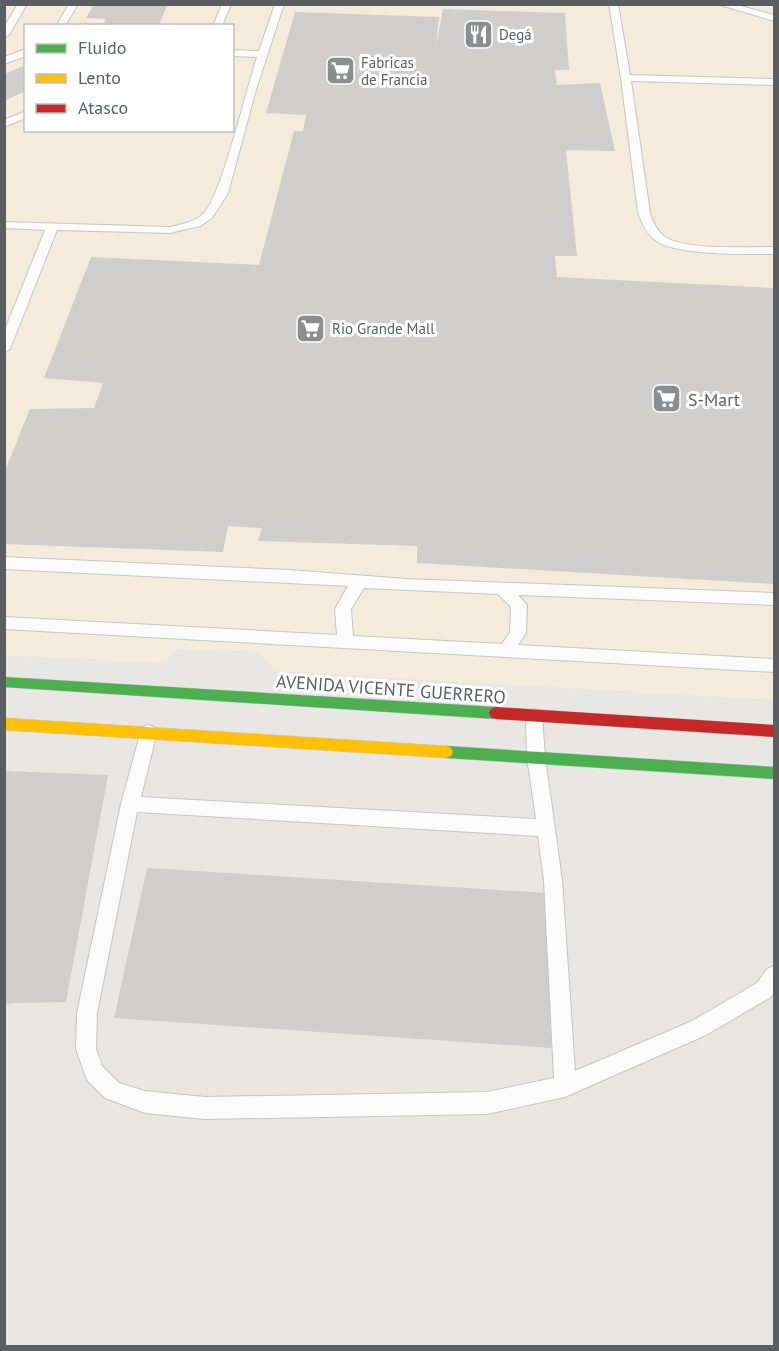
<svg xmlns="http://www.w3.org/2000/svg" width="779" height="1351" viewBox="0 0 779 1351" font-family="'PT Sans',sans-serif">
	<rect width="100%" height="100%" fill="#e9e7e3"/>
	<path fill="#f5ebda" fill-rule="evenodd" d="M4 5H774V700L276 671 257 652 177 649 165 663 5 655ZM26 26H232V130H26Z"/>
	<path fill="#d0cecc" d="M94 4H168L158 26H103L106 19 86 18Z
		M443 9 565 13 569 70H555L557 85 600 83 615 151 566 150 577 256H555L557 277 774 288V584L417 563V546L258 541 262 528 228 526 223 552 4 544V473L30 409 94 408 103 383 44 378 91 257 259 265 294 131H303L306 115 266 113 295 12 439 17 436 47Z
		M26 65V91L4 101V74Z
		M4 771 108 775 66 1002 13 1003 4 1005Z
		M147 868 548 893 551 1048 114 1018Z"/>
	<g fill="none" stroke-linecap="round" stroke-linejoin="round">
		<defs>
			<path id="lane" d="M18 4H27L9 35 4 38V27Z
				M69 4H78L65 26H56Z
				M222 4H231L222 26H213Z
				M275 4H284L256 90 228 193 212 218 200 226 170 233 57 230 10 349 4 353V332L45 230 4 228V222L170 227C182 224 195 222 204 213 221 197 247 87 257 57L232 56V50L259 51Z
				M609 4H618L630 75 774 79V85L631 81 650 213C653 222 657 231 665 237 685 250 748 247 774 247V254C748 254 675 256 655 240 647 234 642 223 638 213L621 78Z
				M717 4H733L774 15V21Z
				M26 49V56L4 64V57Z
				M26 111V118L4 127V120Z
				M4 557 289 570 407 579 774 593V605L518 595 527 605 526 633 518 645 774 659V672L4 629V617L337 635 335 609 348 586 4 569ZM364 588 498 594 511 607 510 632 502 644 353 636 351 609Z
				M534 709 540 711 542 716 545 757 562 880 575 1071 692 1021 757 983 767 969 774 966V992L771 997 706 1035 565 1097 487 1114 205 1119 145 1113 105 1098 87 1080 76 1049 77 1013 121 804 142 727 148 725 154 727 157 732 141 797 536 819 527 757 526 716 528 711ZM137 812 538 836 544 880 554 1078 487 1092 205 1097 145 1091 119 1083 102 1066 96 1049 97 1013Z"/>
			<path id="fast" d="M4 677 496 707 501 709 503 713 501 717 496 719 4 687Z
				M446 746 774 767V779L446 758 441 756 439 752 441 748Z"/>
			<path id="slow" d="M4 718 446 746 451 748 453 752 451 756 446 758 4 730Z"/>
			<path id="jam" d="M496 707 774 725V737L496 719 491 717 489 713 491 709Z"/>
		</defs>
		<use href="#lane" stroke="#c4c4c3" stroke-width="2"/>
		<use href="#fast" stroke="#c5c6c5" stroke-width="1"/>
		<use href="#slow" stroke="#c5c6c5" stroke-width="1"/>
		<use href="#jam" stroke="#c5c6c5" stroke-width="1"/>
		<use href="#lane" fill="#fcfbfb" fill-rule="evenodd"/>
		<use href="#fast" fill="#4caf50" fill-rule="evenodd"/>
		<use href="#slow" fill="#ffc107" fill-rule="evenodd"/>
		<use href="#jam" fill="#c62828" fill-rule="evenodd"/>
	</g>
	<defs>
		<symbol id="restaurant-square" viewBox="-11 -11 22 22"><rect x="-9" y="-9" width="18" height="18" rx="4" fill="#8b8e8f" stroke="#fff"/><path d="M-5-6h1v4h1v-4h1v4h1v-4h1v5L-1.5 .5V6h-2V.5L-5-1ZM5-6V6H3V1.5H1.5Q1.5-4 5-6Z" fill="#fff"/></symbol>
		<symbol id="supermarket-square" viewBox="-11 -11 22 22"><rect x="-9" y="-9" width="18" height="18" rx="4" fill="#8b8e8f" stroke="#fff"/><path d="M-6-5.5h2.5l.6 2H6L4.5 2H-2.5L-4.4-4H-6ZM-1.5 3.2a1.3 1.3 0 1 0 .1 0ZM3 3.2a1.3 1.3 0 1 0 .1 0Z" fill="#fff"/></symbol>
	</defs>
	<g fill-rule="evenodd">
		<use href="#restaurant-square" x="462" y="18" width="33" height="33"/>
		<use href="#supermarket-square" x="324" y="54" width="33" height="33"/>
		<use href="#supermarket-square" x="294" y="312" width="33" height="33"/>
		<use href="#supermarket-square" x="650" y="382" width="33" height="33"/>
	</g>
	<g text-anchor="middle" dominant-baseline="central" stroke-width="6" stroke-linejoin="round" paint-order="stroke">
		<g font-size="15" fill="#595e62" stroke="#fff" text-anchor="start">
			<text x="499" y="34">Degá</text>
			<text x="361" y="62">Fabricas<tspan x="361" dy="17">de Francia</tspan></text>
			<text x="332" y="328">Rio Grande Mall</text>
		</g>
		<g font-size="18" fill="#595e62" stroke="#fff" text-anchor="start">
			<text x="688" y="399">S-Mart</text>
		</g>
		<g font-size="18" fill="#595e62" stroke="#fff">
			<text transform="translate(391 689) rotate(4)">AVENIDA VICENTE GUERRERO</text>
		</g>
	</g>
	<rect width="779" height="1351" fill="none" stroke="#595e62" stroke-width="12"/>
	<rect x="24" y="24" width="210" height="108" fill="#ffffff" stroke="#bdbfc0" stroke-width="1.5"/>
	<rect x="36" y="44" width="30" height="9" fill="#4caf50" stroke="#bdbfc0" stroke-width="1.5"/>
	<text x="78" y="54" font-size="18" fill="#595e62">Fluido</text>
	<rect x="36" y="74" width="30" height="9" fill="#ffc107" stroke="#bdbfc0" stroke-width="1.5"/>
	<text x="78" y="84" font-size="18" fill="#595e62">Lento</text>
	<rect x="36" y="104" width="30" height="9" fill="#c62828" stroke="#bdbfc0" stroke-width="1.5"/>
	<text x="78" y="114" font-size="18" fill="#595e62">Atasco</text>
</svg>
